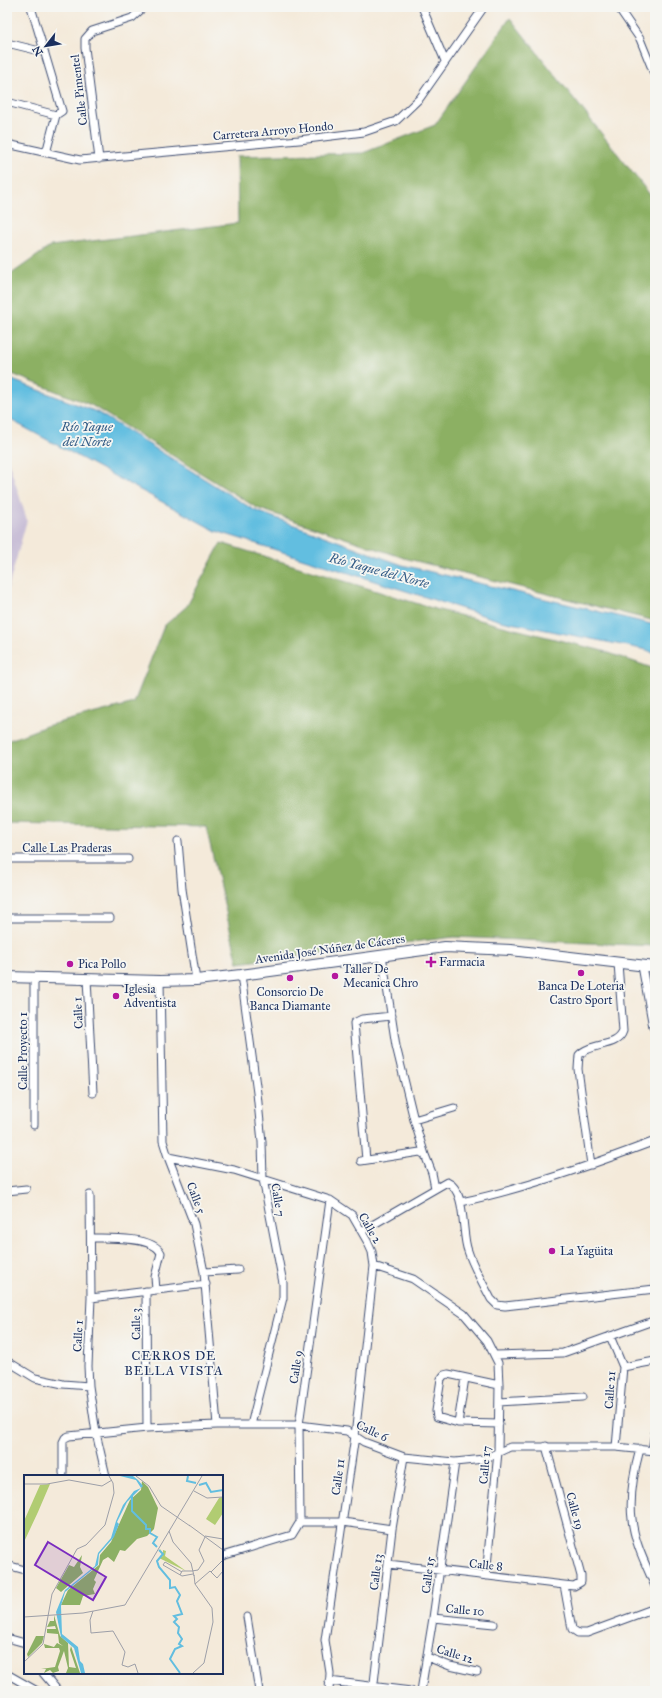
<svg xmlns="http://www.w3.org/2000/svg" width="662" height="1698" viewBox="0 0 662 1698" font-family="'IM FELL Great Primer',serif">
	<rect width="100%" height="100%" fill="#f6f6f2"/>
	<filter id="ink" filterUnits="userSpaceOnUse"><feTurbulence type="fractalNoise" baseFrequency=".025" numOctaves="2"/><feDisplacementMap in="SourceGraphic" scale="8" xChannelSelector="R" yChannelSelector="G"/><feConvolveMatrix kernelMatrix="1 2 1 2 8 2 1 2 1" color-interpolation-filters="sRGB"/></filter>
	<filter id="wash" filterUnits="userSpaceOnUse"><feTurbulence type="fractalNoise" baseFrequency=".012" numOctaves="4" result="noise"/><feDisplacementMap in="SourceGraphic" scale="16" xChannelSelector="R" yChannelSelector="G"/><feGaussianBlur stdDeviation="0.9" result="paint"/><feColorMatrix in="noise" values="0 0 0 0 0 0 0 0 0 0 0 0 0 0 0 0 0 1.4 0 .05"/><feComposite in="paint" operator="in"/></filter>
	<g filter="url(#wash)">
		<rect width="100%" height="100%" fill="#f4eada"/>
		<path fill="#c9bfd7" d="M7 457 27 520 7 592Z"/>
		<path fill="#8cb064" stroke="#547061" d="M510 18 655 201V621L404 558 257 508 91 405 7 372V277L51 246 238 223 237 156 363 153 435 125Z
			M221 543 435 609 603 651 655 669V946L454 937 238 963 206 827 7 823V741L46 726 134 703 164 626 187 606Z"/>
		<path fill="#62bee0" stroke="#3e769f" d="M7 378 97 412 254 510 402 565 655 625V654L647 650 501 621 216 531 7 418Z"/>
	</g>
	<g filter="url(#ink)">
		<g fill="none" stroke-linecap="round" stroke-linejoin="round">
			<defs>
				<path id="street" d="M422 7 445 61
					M618 7 640 39 655 76
					M7 43 44 52
					M7 102 56 115 62 111 31 7
					M7 144 80 160 299 140 364 132 396 121 420 98 484 7
					M46 153 56 115
					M99 159 85 48V39L92 31 132 18 144 7
					M178 841 182 889 196 980
					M7 859H128
					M7 918H110
					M382 955 396 1046 414 1120 425 1155
					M642 966 653 1027
					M241 975 257 1093 262 1142 263 1179 283 1283V1298L251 1425
					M34 977V1125
					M87 979 93 1093
					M160 981 163 1141 168 1157 194 1224 204 1272 217 1425
					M414 1120 454 1108
					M168 1157 234 1170 330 1200 352 1215 367 1241 372 1252 374 1266 355 1436 325 1640 330 1673 329 1691
					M366 1160 354 1023 362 1019 392 1016
					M361 1161 420 1152 425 1155 432 1173 435 1188
					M591 1165 578 1069 579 1055C591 1042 618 1048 623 1031L618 963
					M7 1191 26 1189
					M90 1195 91 1298 88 1366 89 1386 96 1433 106 1476
					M461 1202C527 1188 591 1165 655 1141
					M362 1231 447 1182C467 1190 461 1234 468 1251 473 1267 483 1283 491 1299L497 1305 505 1306 655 1289
					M91 1238C107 1238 153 1236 161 1253L155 1277 156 1290
					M374 1266 413 1279 464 1314 487 1341 498 1363 499 1385 498 1452 486 1576
					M204 1272 238 1270
					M146 1291 147 1428
					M91 1298 206 1284
					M610 1336 623 1367 616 1447
					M495 1355 563 1353 650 1322
					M7 1361 35 1378 63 1384 89 1386
					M623 1367 655 1361
					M499 1402 583 1397
					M458 1423 465 1378
					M499 1424 458 1423 437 1417 436 1411 441 1379 444 1375 448 1374 499 1385
					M640 1449C634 1471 629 1496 632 1519 634 1542 646 1565 655 1586
					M652 1450 655 1433
					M63 1473V1442L65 1438 69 1436 147 1428 217 1425H299L347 1431 364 1442 404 1457 455 1462 484 1459 510 1447H616L655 1451
					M300 1522H343L392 1529
					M222 1556 292 1535 300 1522 299 1425 330 1200
					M388 1564 564 1585 574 1586 581 1582V1576L546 1446
					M7 1565 25 1570
					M564 1585 572 1629 578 1633H587L655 1608
					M247 1617 259 1691
					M433 1618 494 1624
					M7 1638 25 1643
					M427 1657 450 1666 477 1672
					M43 1673 58 1691
					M7 1674 37 1691
					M329 1681 411 1691
					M373 1691 392 1529 404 1457
					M421 1691 433 1618 455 1462"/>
				<path id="secondary" d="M7 977 160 981 196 980 241 975 445 947 511 950 655 967"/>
			</defs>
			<use href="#street" stroke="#3c4b71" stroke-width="9"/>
			<use href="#secondary" stroke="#3c4b71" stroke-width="12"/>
			<use href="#street" stroke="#fff" stroke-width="7"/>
			<use href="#secondary" stroke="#fff" stroke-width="10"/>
		</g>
	</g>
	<g fill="#b5179e" stroke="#f6f6f2" stroke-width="1.5">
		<path d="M429 956h4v4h4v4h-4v4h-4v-4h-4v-4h4z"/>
		<circle cx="70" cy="964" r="4"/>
		<circle cx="581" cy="973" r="4"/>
		<circle cx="335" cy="976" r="4"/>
		<circle cx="290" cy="978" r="4"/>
		<circle cx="116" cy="996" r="4"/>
		<circle cx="552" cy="1251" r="4"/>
	</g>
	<g text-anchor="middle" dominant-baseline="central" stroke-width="3.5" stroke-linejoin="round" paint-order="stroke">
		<g font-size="12" fill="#1b2f5e" stroke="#f6f6f2">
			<text transform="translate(79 90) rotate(-97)">Calle Pimentel</text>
			<text transform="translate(273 131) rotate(-5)">Carretera Arroyo Hondo</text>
			<text x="67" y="848">Calle Las Praderas</text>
			<text transform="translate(330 949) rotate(-8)">Avenida José Núñez de Cáceres</text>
			<text transform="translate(78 1013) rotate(-93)">Calle 1</text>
			<text transform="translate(23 1051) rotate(-90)">Calle Proyecto 1</text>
			<text transform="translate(196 1198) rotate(69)">Calle 5</text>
			<text transform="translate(278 1200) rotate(80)">Calle 7</text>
			<text transform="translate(370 1228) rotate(60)">Calle 2</text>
			<text transform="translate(136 1324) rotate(-91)">Calle 3</text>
			<text transform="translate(78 1336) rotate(-87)">Calle 1</text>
			<text transform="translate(296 1367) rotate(-82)">Calle 9</text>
			<text transform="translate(610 1390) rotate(-86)">Calle 21</text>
			<text transform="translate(372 1431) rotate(25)">Calle 6</text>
			<text transform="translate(485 1465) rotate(-85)">Calle 17</text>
			<text transform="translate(338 1477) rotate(-82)">Calle 11</text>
			<text transform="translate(575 1511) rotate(75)">Calle 19</text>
			<text transform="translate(486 1565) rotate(6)">Calle 8</text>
			<text transform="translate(376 1572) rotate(-83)">Calle 13</text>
			<text transform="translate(428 1575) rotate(-83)">Calle 15</text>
			<text transform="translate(465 1610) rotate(5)">Calle 10</text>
			<text transform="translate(455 1654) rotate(17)">Calle 12</text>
		</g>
		<g font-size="12" fill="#1b2f5e" stroke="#f6f6f2" text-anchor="start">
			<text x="439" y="962">Farmacia</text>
			<text x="78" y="964">Pica Pollo</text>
			<text x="343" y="969">Taller De<tspan x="343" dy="14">Mecanica Chro</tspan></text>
			<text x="581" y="986" text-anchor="middle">Banca De Loteria<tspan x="581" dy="14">Castro Sport</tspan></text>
			<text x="124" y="989">Iglesia<tspan x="124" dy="14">Adventista</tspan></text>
			<text x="290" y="992" text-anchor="middle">Consorcio De<tspan x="290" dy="14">Banca Diamante</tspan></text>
			<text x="560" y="1251">La Yagüita</text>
		</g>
		<g font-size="13" font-style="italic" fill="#305a85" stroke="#f6f6f2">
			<text x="87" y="427">Río Yaque<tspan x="87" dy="15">del Norte</tspan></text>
			<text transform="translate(379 571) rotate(15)">Río Yaque del Norte</text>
		</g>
		<g font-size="13" letter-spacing="1" fill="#1b2f5e" stroke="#f6f6f2">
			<text x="174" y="1356">CERROS DE<tspan x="174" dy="15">BELLA VISTA</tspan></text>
		</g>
	</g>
	<g transform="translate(24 1475)">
		<rect width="199" height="199" fill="#f4eada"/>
		<path d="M26 9 14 37 0 67V46L16 10ZM198 22 199 38 191 50 182 44 195 23ZM136 74 137 75 138 79 139 82V75L142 76 141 81 162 96 135 83 138 79Z" fill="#b1cc72"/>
		<path d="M118 6 124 12 134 33 130 54 123 61 113 64 101 76 96 75 90 87 84 82 79 85 70 105 72 107 69 114 71 119 59 121 56 130H37L44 115 75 90 76 80 87 67 106 25 117 15ZM58 80 56 92 59 98 37 117 32 113 45 90 50 92ZM30 140 36 161 44 168 45 192 52 193 46 175 47 171 56 198H42L44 193 40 176 34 192 35 196 29 198 26 195 20 198 22 194H17L31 192 36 176 35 173H21L20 169 30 172 33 168 39 171 35 168 34 159 23 158V154H32L31 151 23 152 26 146H30ZM12 161H20L18 168 4 182 3 179Z" fill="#8cb064"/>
		<path d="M96 1H109L114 5 119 11 103 27 93 47 95 49 90 62 75 79 74 90 41 117 37 131 38 159 54 172 56 186 59 189 61 198H57L50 173 37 162 32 137 41 115 71 91 74 78 87 63 92 46 99 30 110 16 117 13 112 5Z" fill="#62bee0"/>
		<path fill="none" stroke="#62bee0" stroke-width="2" d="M164 1 163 6 172 8M175 10 182 8 187 17 199 15M108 21V36L122 50V54H126V58L133 62 129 68 133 72M135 75 139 79 133 86 135 92 146 105V113L151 112 156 120 153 126 158 139 150 141 153 144 150 147 155 152 154 158 158 164 155 169 158 171 151 174 146 184 156 198"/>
		<path fill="none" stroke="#9d9fa8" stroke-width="1" d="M112 1 125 11 137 31 166 51M0 9H23L45 5 78 11 88 5M170 16 183 23 199 22M165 50 199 75M145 56 149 67 167 88 170 101M181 61 199 64M168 96 174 95 180 86 175 75 181 62M158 97 141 87 139 90 158 101 169 99M187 97 199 85M156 100 158 96H168M170 100 171 109 186 96 193 103 199 96M69 136 66 145 67 158 89 156 101 177 98 190 104 192 111 189 114 198M0 142 59 138 101 130 178 1M0 187 19 169 28 119 53 74 62 70 81 50 90 18 89 8 85 1M169 198 180 188 189 147 188 133 171 109"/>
		<path fill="#7b2cbf" fill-opacity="0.15" stroke="#7b2cbf" stroke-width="2" d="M24 67 82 102 69 125 11 90Z"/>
		<rect width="199" height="199" fill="none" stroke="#1b2f5e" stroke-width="2"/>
	</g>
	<rect width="662" height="1698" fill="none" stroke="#f6f6f2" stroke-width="24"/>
	<g transform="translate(46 46) rotate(239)" stroke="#f6f6f2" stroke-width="3" paint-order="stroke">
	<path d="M0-3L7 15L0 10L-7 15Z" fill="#1b2f5e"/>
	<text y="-6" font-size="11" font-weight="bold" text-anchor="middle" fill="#1b2f5e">N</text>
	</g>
</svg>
